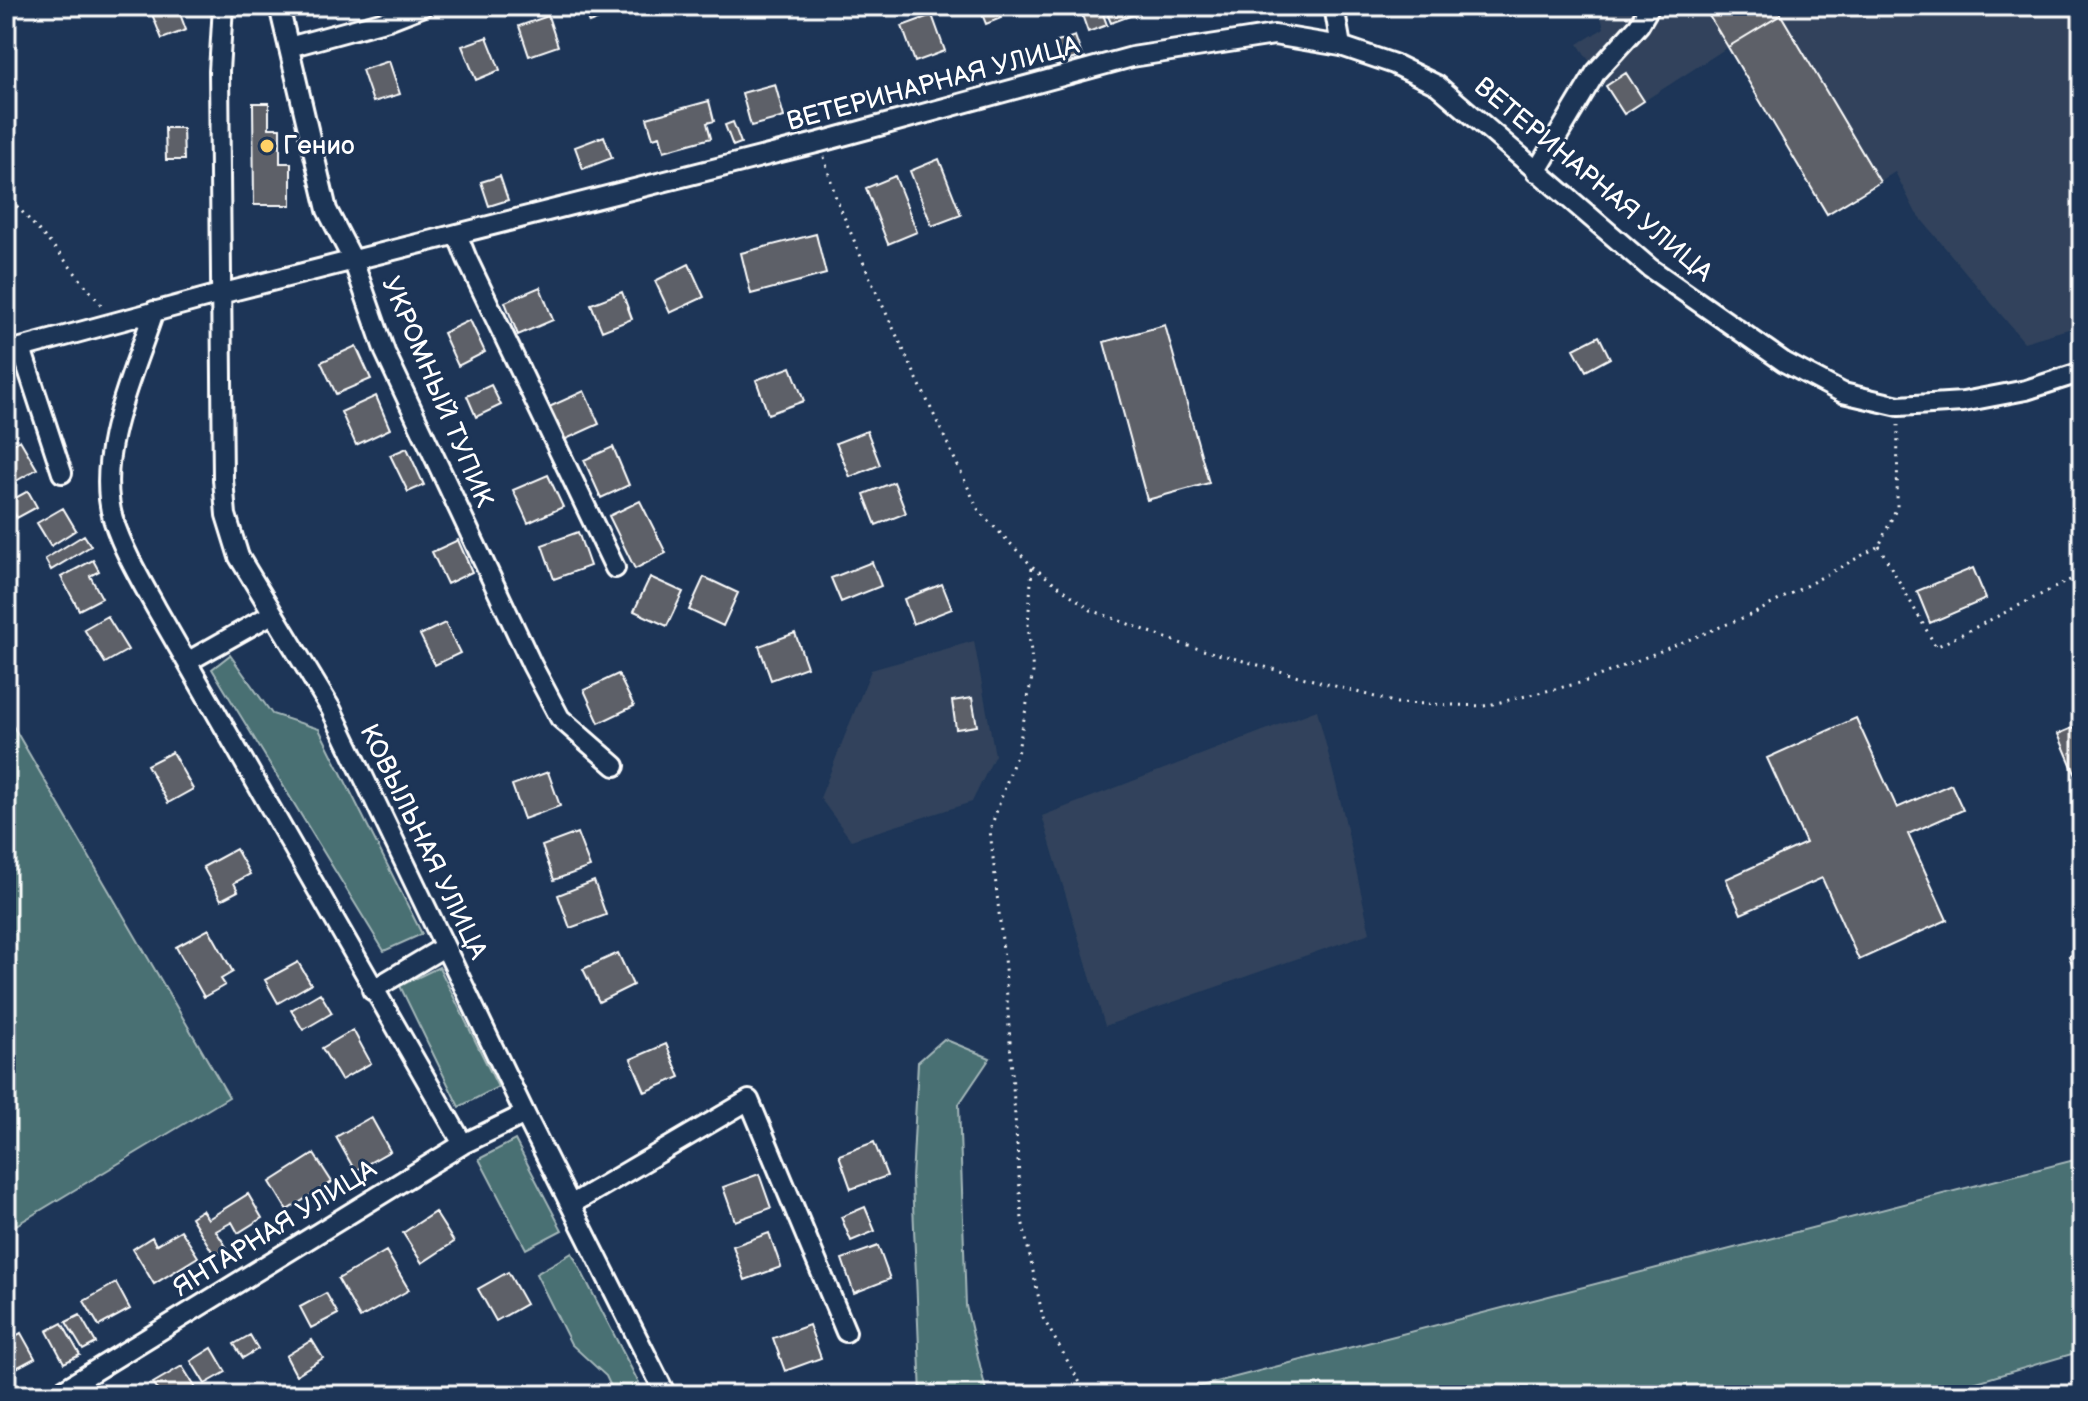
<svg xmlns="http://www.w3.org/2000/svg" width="2088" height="1401" viewBox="0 0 2088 1401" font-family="'Balsamiq Sans',sans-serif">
	<rect width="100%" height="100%" fill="#1d3557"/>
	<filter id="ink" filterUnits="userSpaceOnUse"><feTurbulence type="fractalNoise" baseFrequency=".0125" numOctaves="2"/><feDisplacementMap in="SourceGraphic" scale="16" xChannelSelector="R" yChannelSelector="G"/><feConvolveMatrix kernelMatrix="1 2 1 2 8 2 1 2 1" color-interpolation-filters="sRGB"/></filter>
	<g filter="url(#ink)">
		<path fill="#30425c" d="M1598 6H2082V325L2024 342 1916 213 1895 172 1827 214 1728 47 1624 114 1578 44 1604 28Z
			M974 641 995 755 972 802 851 840 820 798 871 670Z
			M1317 710 1343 811 1370 933 1105 1026 1042 816Z"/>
		<path fill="#486f73" stroke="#a4b7b9" stroke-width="2" d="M230 655 272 714 319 729 422 934 384 951 212 669Z
			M6 714 229 1097 6 1231Z
			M439 967 498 1087 459 1107 400 986Z
			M944 1039 990 1058 959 1104 966 1306 987 1395H921L912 1180 918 1062Z
			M515 1140 562 1230 526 1249 479 1159Z
			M2082 1158V1351L1932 1395H1166Z
			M572 1253 645 1395H615L606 1376 571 1344 536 1274Z"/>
		<path fill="#5d6168" stroke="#fff" stroke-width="2" d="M174 6H177L186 30 162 39 152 14Z
			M583 6H626L627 8 589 23Z
			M979 6H1016L999 12 1001 18 986 24Z
			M1079 6H1100L1107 25 1088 32Z
			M1104 6H1139L1141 12 1111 23Z
			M1703 6H1776L1781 15 1728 47Z
			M932 15 945 51 915 62 902 26Z
			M1781 15 1880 182 1827 214 1728 47Z
			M548 16 558 46 529 56 519 26Z
			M1075 36 1082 56 1061 63 1055 43Z
			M487 37 500 70 476 80 462 46Z
			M389 61 400 94 373 102 362 70Z
			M1626 73 1644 101 1624 114 1606 86Z
			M775 84 784 117 751 126 742 93Z
			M709 101 714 121 707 123 711 138 664 151 660 136 653 138 647 118Z
			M253 103H269V128H280V163H291V205H254Z
			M733 122 741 143 733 146 725 125Z
			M165 128H183L184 160H166Z
			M604 136 612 158 583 169 575 147Z
			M939 159 961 215 932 226 910 171Z
			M500 176 508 200 489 206 481 182Z
			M895 176 917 232 888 244 866 188Z
			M816 234 826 274 751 294 741 253Z
			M689 264 704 297 670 313 655 281Z
			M540 287 553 320 518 335 505 302Z
			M622 292 632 319 602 331 591 304Z
			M470 320 485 352 458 366 443 333Z
			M1165 325 1209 483 1147 500 1104 342Z
			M1599 336 1610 358 1586 371 1574 349Z
			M356 346 371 379 336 394 321 362Z
			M791 367 804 401 768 414 756 380Z
			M491 385 501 405 476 417 467 396Z
			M584 391 599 424 564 440 549 407Z
			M376 396 390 429 356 445 341 412Z
			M867 431 880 465 850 477 836 443Z
			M20 440 37 469 11 484 6 475V449Z
			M613 447 629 485 601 498 584 460Z
			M407 448 424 485 408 492 390 455Z
			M548 475 563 507 528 523 513 490Z
			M894 482 906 513 876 525 864 494Z
			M28 491 37 507 17 518 8 502Z
			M640 501 666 553 635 569 609 516Z
			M63 508 76 530 51 546 37 523Z
			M578 532 590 566 554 579 542 545Z
			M84 535 91 546 51 570 45 559Z
			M458 540 472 572 447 584 432 552Z
			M93 560 99 571 90 576 102 598 79 610 61 577Z
			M872 562 881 586 841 602 831 578Z
			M1973 568 1986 599 1930 623 1917 591Z
			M650 577 683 592 667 626 634 611Z
			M704 577 738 593 723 626 689 610Z
			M942 584 952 609 913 624 904 599Z
			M107 616 128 650 105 663 84 629Z
			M445 623 460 653 435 665 420 635Z
			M795 633 807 667 771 680 759 646Z
			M618 674 634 706 599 723 584 690Z
			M972 698 977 726 956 729 952 701Z
			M1856 718 1897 808 1951 784 1963 810 1908 834 1947 920 1859 960 1822 878 1741 914 1726 879 1806 843 1767 758Z
			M2082 724V790L2058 734Z
			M172 752 193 789 168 803 147 765Z
			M548 772 560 806 524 819 512 785Z
			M577 833 590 867 554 880 542 846Z
			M236 849 250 874 234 883 238 891 221 900 203 867Z
			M594 881 606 915 570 928 558 895Z
			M209 929 233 972 221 979 225 985 204 997 176 947Z
			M2082 951V989L2069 956Z
			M618 953 633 985 599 1002 583 969Z
			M298 962 311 984 278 1003 265 980Z
			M320 993 332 1013 303 1030 291 1010Z
			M353 1030 371 1063 341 1080 322 1048Z
			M666 1044 680 1077 645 1092 631 1059Z
			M371 1117 390 1151 355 1171 336 1137Z
			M874 1142 887 1176 851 1189 839 1155Z
			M314 1154 332 1182 287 1210 270 1182Z
			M759 1174 771 1208 735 1221 723 1187Z
			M248 1194 262 1218 238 1233 232 1222 216 1231 227 1248 215 1256 191 1217 202 1210 208 1219Z
			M865 1207 875 1231 851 1241 841 1217Z
			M435 1212 454 1242 422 1263 403 1233Z
			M181 1230 198 1257 154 1284 133 1249 152 1237 156 1245Z
			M769 1233 781 1267 745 1280 733 1246Z
			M878 1246 890 1279 854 1293 842 1259Z
			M386 1251 409 1290 360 1318 338 1279Z
			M508 1272 526 1304 496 1321 478 1289Z
			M116 1283 130 1309 99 1326 84 1301Z
			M326 1293 338 1314 311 1328 300 1307Z
			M80 1315 96 1343 83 1350 66 1322Z
			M62 1323 80 1355 64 1363 47 1331Z
			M809 1325 821 1358 785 1371 773 1338Z
			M21 1333 35 1358 7 1373 6 1342Z
			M250 1335 258 1349 243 1358 234 1344Z
			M312 1340 323 1358 296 1375 286 1356Z
			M212 1348 226 1372 205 1384 191 1361Z
			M182 1366 195 1387 181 1395H160L153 1383Z"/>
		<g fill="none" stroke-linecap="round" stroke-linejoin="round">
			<defs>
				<path id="minor" d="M223 6 219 71 223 479 226 515 239 557 331 709 525 1114 666 1395
					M279 6 327 210 353 260 385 352 532 665 560 718 615 766
					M1334 6 1341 46
					M289 47 388 20 424 6
					M1536 172 1596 72 1639 25 1650 6
					M457 234 467 259 615 568
					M154 311C134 373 94 454 113 519 123 550 140 579 156 608L463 1144
					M21 348 62 473
					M6 352 220 294 820 142 1132 57 1274 35 1341 46 1394 64 1437 85 1650 268 1784 362 1843 393 1899 406 1963 402 2026 390 2082 372
					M187 662 272 614
					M372 990 444 947
					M572 1204 749 1100 846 1332
					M55 1395 463 1144 525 1114"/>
			</defs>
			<use href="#minor" stroke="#fff" stroke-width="24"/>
			<path stroke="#fff" stroke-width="3" stroke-dasharray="2 6" stroke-linecap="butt" d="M824 157 836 198 873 285 979 511 1033 567 1091 610 1185 645 1397 703 1484 706 1584 682 1757 612 1850 562 1879 546 1897 507 1898 425
				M6 194 59 253 103 307
				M1879 546 1936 647 2082 574
				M1032 568 1028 624 1033 672 1018 750 990 830 1005 968 1022 1220 1043 1318 1087 1395"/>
			<use href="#minor" stroke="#1d3557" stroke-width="18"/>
		</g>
	</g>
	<circle fill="#ffd166" stroke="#1d3557" stroke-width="3" cx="267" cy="146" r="8"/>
	<g text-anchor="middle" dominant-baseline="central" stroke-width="6" stroke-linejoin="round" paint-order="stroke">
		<g font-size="26" fill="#fff" stroke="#1d3557">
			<text transform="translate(933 84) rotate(-15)">ВЕТЕРИНАРНАЯ УЛИЦА</text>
			<text transform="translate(1593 180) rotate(40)">ВЕТЕРИНАРНАЯ УЛИЦА</text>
			<text transform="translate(437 392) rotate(67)">УКРОМНЫЙ ТУПИК</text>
			<text transform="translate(423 842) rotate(64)">КОВЫЛЬНАЯ УЛИЦА</text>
			<text transform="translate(275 1229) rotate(-32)">ЯНТАРНАЯ УЛИЦА</text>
		</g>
		<g font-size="26" fill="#fff" stroke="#1d3557" text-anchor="start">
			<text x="283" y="146">Генио</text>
		</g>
	</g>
	<rect width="2088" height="1401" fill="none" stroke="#1d3557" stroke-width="32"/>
	<rect x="16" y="16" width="2056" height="1369" fill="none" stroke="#fff" stroke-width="3" filter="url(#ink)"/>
</svg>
